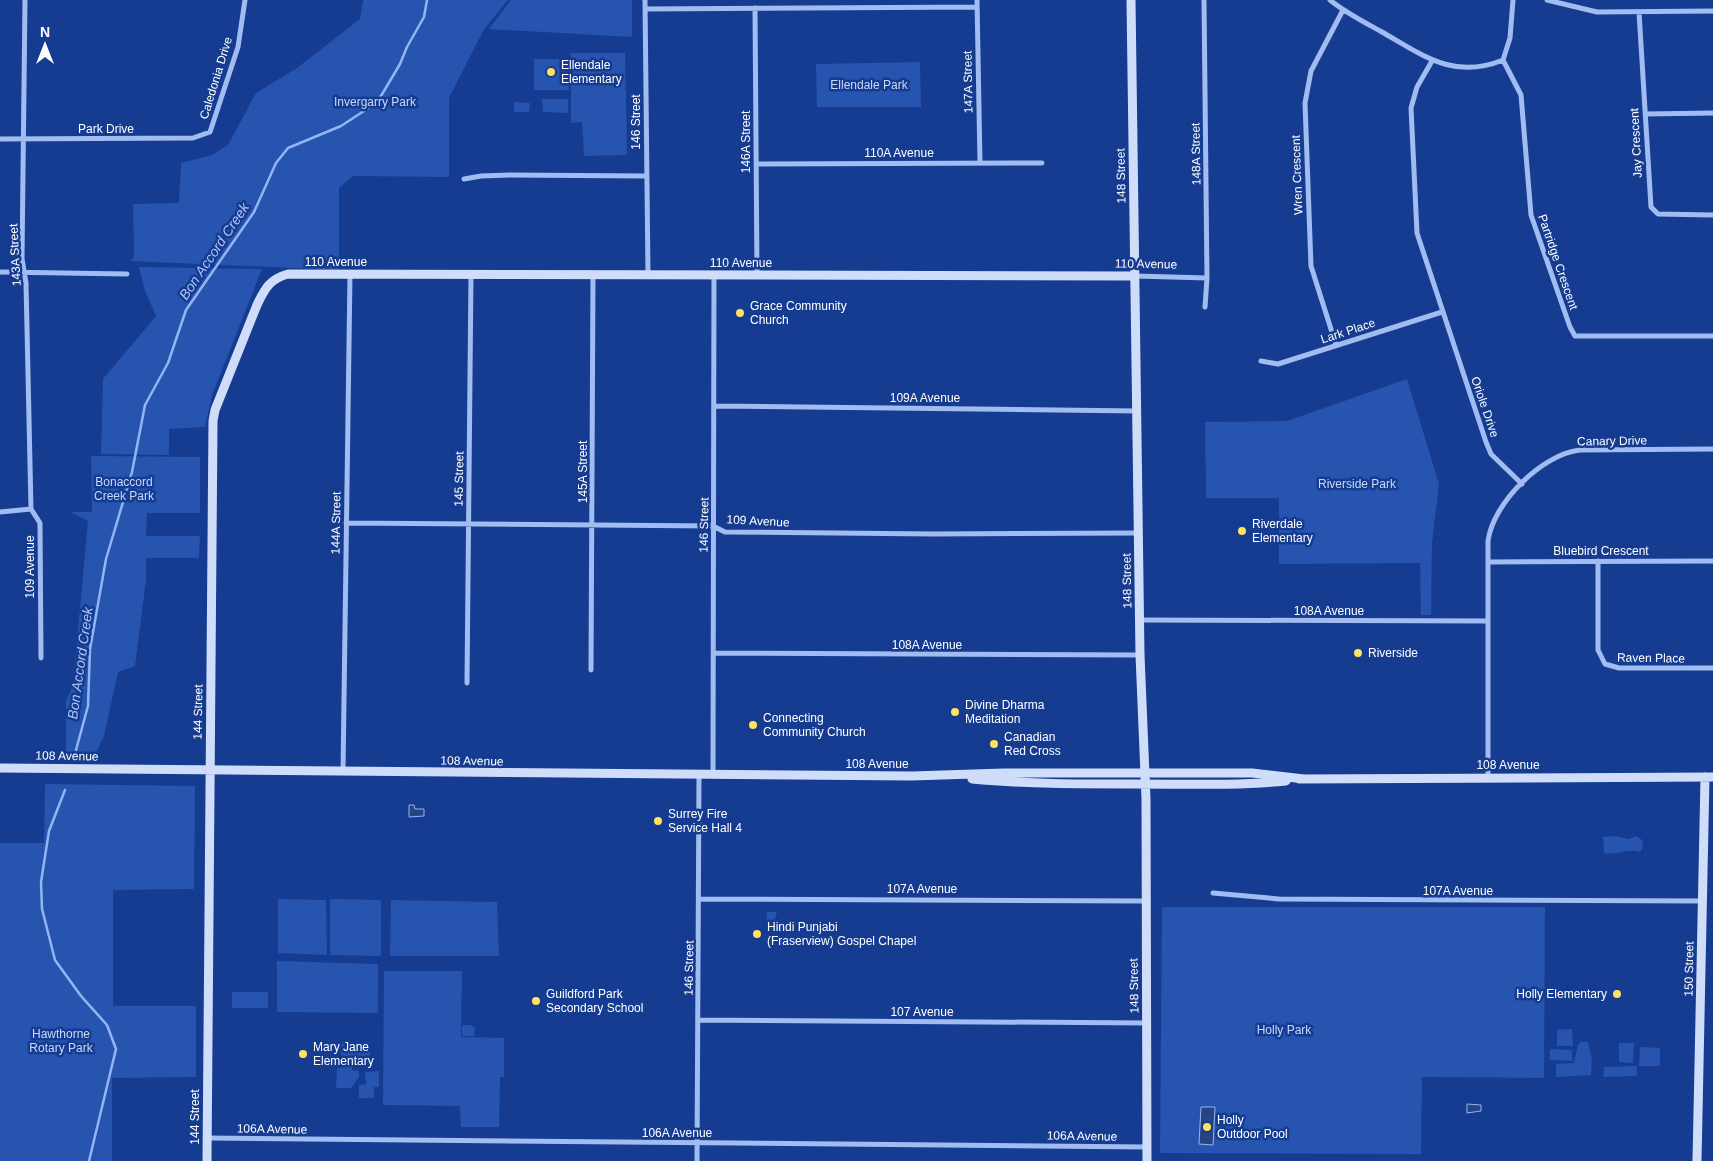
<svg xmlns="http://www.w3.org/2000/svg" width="1713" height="1161" viewBox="0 0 1713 1161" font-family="Helvetica,sans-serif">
	<rect width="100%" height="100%" fill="#153c90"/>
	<path fill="#2754af" d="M363 0H508L484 29 449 98V177L353 176 339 188V270L131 261 134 256 133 204 179 203 181 163 212 155 228 145 256 93 297 68 360 19Z
		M511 0H632V37L489 29Z
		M571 53H625L627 155 584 156 582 122 571 123Z
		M534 59H568L569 90H534Z
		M920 62 921 107H817L816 64Z
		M542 99H568V113L543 112Z
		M514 102 530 103 529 112H514Z
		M139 267 262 269 212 395 205 427 169 429V455L101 454 103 379 156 316 145 291Z
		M1407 379 1439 484 1432 543 1431 615H1421L1420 563 1279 564V498H1206L1205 422 1287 421Z
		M91 456 200 457V513H147L146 536H200L199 558H146V580L135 666 118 672 104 736 95 755 66 754V701L73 685 88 521 71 512H92Z
		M45 784 195 786 194 889 113 890V1006H196V1077L112 1078V1161H0V843H44Z
		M1615 836 1628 839 1636 836 1642 840 1643 847 1640 852C1626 848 1617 856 1604 853L1603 837Z
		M278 899 326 900 327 955 278 953Z
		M330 899 381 900V956L330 955Z
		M391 900 497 902 499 956H390Z
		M1162 907H1545L1544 1078 1422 1077 1421 1154 1160 1153Z
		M767 912H777L773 925 766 924Z
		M277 961 378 964V1013L277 1012Z
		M384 971H462L461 1037 504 1038V1077H500L499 1127H461L460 1106 383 1105Z
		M232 992H268V1008H232Z
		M462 1025H471L475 1028 474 1036H462Z
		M1572 1029 1573 1046H1557V1030Z
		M341 1042H370V1056L341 1057Z
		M1581 1042H1588L1592 1060 1591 1075 1556 1077V1064L1574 1063 1578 1045Z
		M1619 1043H1634L1633 1063 1619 1062Z
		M1640 1047 1660 1048V1066H1639Z
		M1550 1049 1572 1050V1061L1550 1060Z
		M1637 1066V1076L1603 1077 1604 1067Z
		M345 1067H352V1070L359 1071V1077L351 1088H336L337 1068Z
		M379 1071V1087H374V1098H359V1085L366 1084 365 1072Z"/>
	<path fill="#274482" stroke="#93b5f4" d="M409 805H414L415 809H424V816L409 817Z
		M1467 1104 1481 1105V1111L1467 1113Z
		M1201 1107H1215L1213 1145 1199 1144Z"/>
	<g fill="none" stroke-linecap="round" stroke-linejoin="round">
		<path stroke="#93b5f4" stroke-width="2.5" d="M76 750 88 706 90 649 106 559 132 472 145 405 168 363 186 310 254 212 276 163 288 148 341 126 370 107 381 96 400 64 407 47 424 17 427 0
			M65 790 49 831 41 882 42 909 55 960 81 996 107 1025 116 1049 89 1161"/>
		<path stroke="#a1bcf1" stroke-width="5" d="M25 0 22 259 26 283 31 509
			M645 0 648 275
			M977 0 980 163
			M1204 0 1207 278 1205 307
			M1330 0C1346 13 1364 22 1382 32 1424 56 1454 80 1503 60
			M1547 0 1597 12 1713 11
			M755 8 757 275
			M645 9 977 7
			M1639 12 1651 207 1658 214 1713 215
			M1503 60 1521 95 1531 215 1570 327 1575 336H1713
			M1503 60 1510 38 1513 0
			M1432 61 1417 87 1411 108 1417 233 1486 442 1491 454 1522 484
			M1645 114 1713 113
			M0 139 193 138 210 132 238 47 245 0
			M756 164 1042 163
			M464 179 481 176 509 175 646 176
			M0 272 127 274
			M1135 276 1207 278
			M1336 345 1311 266 1305 103 1311 71 1343 10
			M1261 361 1278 364 1442 312
			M714 406 1137 411
			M31 509 40 523 41 658
			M0 512 31 509
			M346 523 713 526 725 532 934 534 1139 533
			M1598 561V650L1605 664 1619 668H1713
			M1488 562 1713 561
			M1140 620 1488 621
			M714 653 1140 655
			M591 670 593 275
			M467 683 471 274
			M343 771 350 274
			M713 775 714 275
			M1488 777V541C1493 503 1542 454 1580 450L1713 449
			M1213 893 1279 899 1702 901
			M699 899 1145 901
			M698 1020 1147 1023
			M207 1138 1147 1147
			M697 1161 699 775"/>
		<path stroke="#cfddfb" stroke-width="9" d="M1131 0 1140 655 1146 799 1147 1161
			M0 768 912 776 1004 773H1252L1304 779
			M972 779C1025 784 1079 784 1133 784 1184 784 1235 786 1286 781
			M1299 779 1713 777
			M207 1161 213 421 215 410 257 305C265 288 270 279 288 274L1135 276
			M1697 1161 1705 777"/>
	</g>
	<g fill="#ffe360" stroke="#153c90" stroke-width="2">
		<circle cx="551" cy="72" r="5"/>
		<circle cx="740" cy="313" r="5"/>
		<circle cx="1242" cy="531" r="5"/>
		<circle cx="1358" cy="653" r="5"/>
		<circle cx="955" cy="712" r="5"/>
		<circle cx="753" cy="725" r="5"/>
		<circle cx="994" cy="744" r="5"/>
		<circle cx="658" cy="821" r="5"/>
		<circle cx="757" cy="934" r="5"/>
		<circle cx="1617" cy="994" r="5"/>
		<circle cx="536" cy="1001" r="5"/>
		<circle cx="303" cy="1054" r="5"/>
		<circle cx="1207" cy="1127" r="5"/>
	</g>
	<g text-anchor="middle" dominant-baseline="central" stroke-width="5" stroke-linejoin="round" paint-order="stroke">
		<g font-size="12" fill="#fff" stroke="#153c90" text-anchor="start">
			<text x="561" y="65">Ellendale<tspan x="561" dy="14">Elementary</tspan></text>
			<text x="750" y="306">Grace Community<tspan x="750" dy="14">Church</tspan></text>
			<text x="1252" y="524">Riverdale<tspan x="1252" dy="14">Elementary</tspan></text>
			<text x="1368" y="653">Riverside</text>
			<text x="965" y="705">Divine Dharma<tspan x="965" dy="14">Meditation</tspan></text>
			<text x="763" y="718">Connecting<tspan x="763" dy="14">Community Church</tspan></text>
			<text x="1004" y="737">Canadian<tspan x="1004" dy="14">Red Cross</tspan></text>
			<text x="668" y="814">Surrey Fire<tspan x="668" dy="14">Service Hall 4</tspan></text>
			<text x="767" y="927">Hindi Punjabi<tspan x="767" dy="14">(Fraserview) Gospel Chapel</tspan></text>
			<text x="546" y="994">Guildford Park<tspan x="546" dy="14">Secondary School</tspan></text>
			<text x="1607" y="994" text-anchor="end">Holly Elementary</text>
			<text x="313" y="1047">Mary Jane<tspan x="313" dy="14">Elementary</tspan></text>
			<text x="1217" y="1120">Holly<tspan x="1217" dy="14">Outdoor Pool</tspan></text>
		</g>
		<g font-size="12" fill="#fff" stroke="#153c90">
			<text transform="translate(216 78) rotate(-73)">Caledonia Drive</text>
			<text transform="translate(968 82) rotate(-91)">147A Street</text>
			<text transform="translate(636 122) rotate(-90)">146 Street</text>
			<text x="106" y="129">Park Drive</text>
			<text transform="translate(746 142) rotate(-90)">146A Street</text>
			<text transform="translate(1636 143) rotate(-93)">Jay Crescent</text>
			<text x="899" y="153">110A Avenue</text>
			<text transform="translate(1196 154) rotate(-91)">148A Street</text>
			<text transform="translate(1297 175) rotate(-92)">Wren Crescent</text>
			<text transform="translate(1121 176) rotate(-91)">148 Street</text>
			<text transform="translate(15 255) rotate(-93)">143A Street</text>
			<text x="336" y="262">110 Avenue</text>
			<text transform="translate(1558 262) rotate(71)">Partridge Crescent</text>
			<text x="741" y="263">110 Avenue</text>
			<text transform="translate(1146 264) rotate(1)">110 Avenue</text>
			<text transform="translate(1348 331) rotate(-18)">Lark Place</text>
			<text x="925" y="398">109A Avenue</text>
			<text transform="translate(1485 407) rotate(71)">Oriole Drive</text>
			<text transform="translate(1612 441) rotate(-1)">Canary Drive</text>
			<text transform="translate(583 472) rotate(-90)">145A Street</text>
			<text transform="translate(459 479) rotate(-89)">145 Street</text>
			<text transform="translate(758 521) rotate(3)">109 Avenue</text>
			<text transform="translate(336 523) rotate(-89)">144A Street</text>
			<text transform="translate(704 525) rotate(-89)">146 Street</text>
			<text x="1601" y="551">Bluebird Crescent</text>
			<text transform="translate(30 567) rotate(-90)">109 Avenue</text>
			<text transform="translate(1127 581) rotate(-91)">148 Street</text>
			<text x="1329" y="611">108A Avenue</text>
			<text x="927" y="645">108A Avenue</text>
			<text transform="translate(1651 658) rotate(1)">Raven Place</text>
			<text transform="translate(198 712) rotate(-89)">144 Street</text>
			<text transform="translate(67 756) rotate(1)">108 Avenue</text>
			<text transform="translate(472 761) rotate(1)">108 Avenue</text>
			<text x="877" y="764">108 Avenue</text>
			<text x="1508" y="765">108 Avenue</text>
			<text x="922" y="889">107A Avenue</text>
			<text x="1458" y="891">107A Avenue</text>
			<text transform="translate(689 968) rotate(-89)">146 Street</text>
			<text transform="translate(1689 969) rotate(-89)">150 Street</text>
			<text transform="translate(1134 986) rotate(-91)">148 Street</text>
			<text x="922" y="1012">107 Avenue</text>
			<text transform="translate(195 1117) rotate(-90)">144 Street</text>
			<text transform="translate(272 1129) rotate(1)">106A Avenue</text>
			<text x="677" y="1133">106A Avenue</text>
			<text transform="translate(1082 1136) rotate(1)">106A Avenue</text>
		</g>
		<g font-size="12" fill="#c8d9fc" stroke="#153c90">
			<text x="869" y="85">Ellendale Park</text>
			<text x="375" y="102">Invergarry Park</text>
			<text x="124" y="482">Bonaccord<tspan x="124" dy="14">Creek Park</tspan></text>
			<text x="1357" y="484">Riverside Park</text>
			<text x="1284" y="1030">Holly Park</text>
			<text x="61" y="1034">Hawthorne<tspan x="61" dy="14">Rotary Park</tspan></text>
		</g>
		<g font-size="14" font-style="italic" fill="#adc6f8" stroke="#153c90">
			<text transform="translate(214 251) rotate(-56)">Bon Accord Creek</text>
			<text transform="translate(80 663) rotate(-82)">Bon Accord Creek</text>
		</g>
	</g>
	<g transform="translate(45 45)" stroke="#153c90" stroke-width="4" paint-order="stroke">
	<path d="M0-4L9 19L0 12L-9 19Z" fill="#ffffff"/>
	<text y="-8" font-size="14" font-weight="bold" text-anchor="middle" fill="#ffffff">N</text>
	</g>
</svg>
